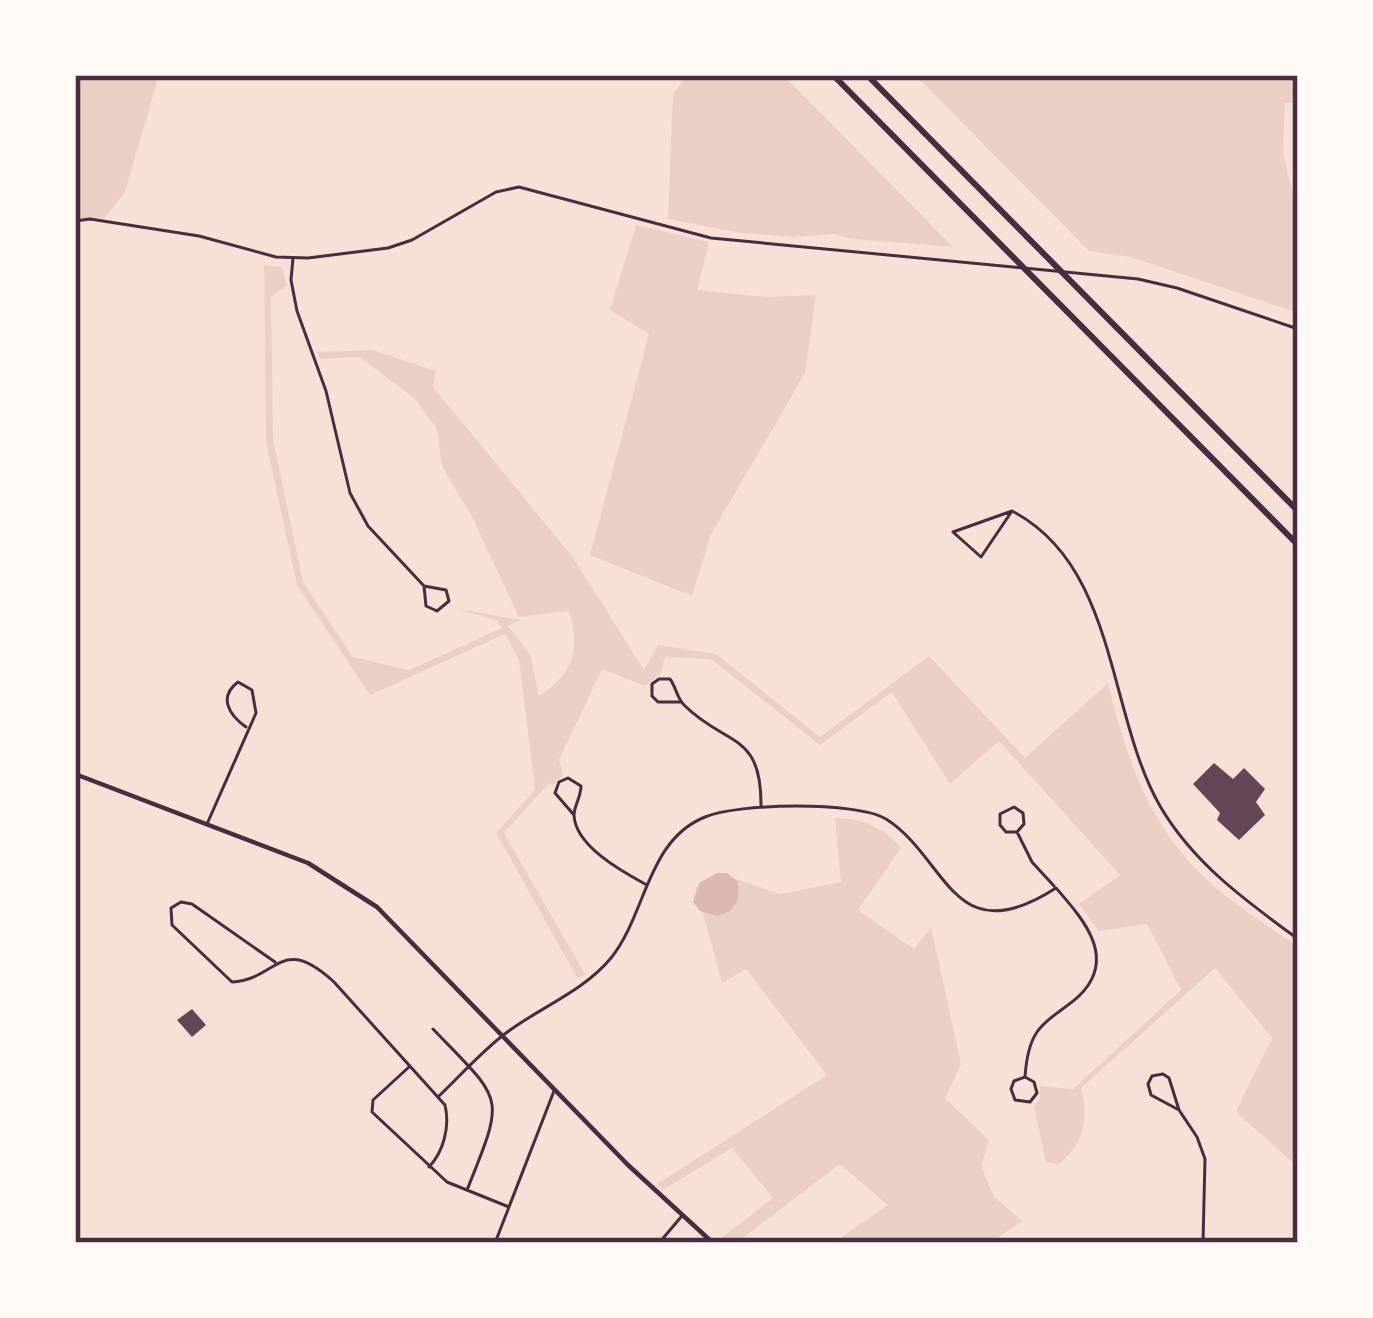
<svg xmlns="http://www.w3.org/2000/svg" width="1373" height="1318" viewBox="0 0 1373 1318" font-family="Overpass,sans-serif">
	<rect width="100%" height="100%" fill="#f7e1d7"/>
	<path fill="#ebcfc5" d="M75 75H159L125 192 105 218 75 221Z
		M688 75H783L953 247 852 239 835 234 793 237 741 233 668 219 673 93Z
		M915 75H1298V103H1285L1283 153 1298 214V313L1131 257 1089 251Z
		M636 225 709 242 697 290 766 297 816 295 805 373 711 534 692 596 590 555 649 334 610 310Z
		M264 265 282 267 287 285 271 297 273 440 303 582 353 657 409 670 502 628 497 620 453 608 520 620 508 626 530 654 539 696C573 674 581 650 569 611L519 617 472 517 442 466 437 429 415 399 360 357 320 359 318 352 373 350 436 371 433 387 572 556 644 670 658 645 716 654 820 737 929 656 1025 758 1108 683C1125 754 1147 821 1201 874 1229 902 1266 924 1298 947V1167L1236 1112 1272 1038 1215 968 1081 1088C1090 1119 1083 1145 1058 1165L1046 1162 1034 1107 1040 1098V1086L1073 1089 1181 990 1147 924 1099 931 1079 904 1120 875 999 741 950 784 892 692 820 745 711 659 665 657 661 673 645 686 602 669 559 760 563 775 553 786 549 783 504 833 585 974 578 979 496 833 535 790 519 660 505 634 370 695 297 585 266 442Z
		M835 818C863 819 884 827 901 848L858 910 914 949 931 927 961 1064 945 1098 989 1140 981 1166 994 1197 1022 1221 990 1243H833L888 1205 840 1164 736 1243 720 1239 773 1198 732 1148 663 1190 657 1184 827 1075 746 969 722 983 696 888 721 874 780 894 841 882Z"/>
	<path fill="#dcb8b0" d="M717 873H727L737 881C741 899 736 912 717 916L700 911 693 902 699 883Z"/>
	<path fill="#644757" d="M1214 763 1233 779 1244 768 1265 789 1256 802 1265 815 1239 840 1217 820 1220 813 1193 784Z
		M192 1009 206 1025 192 1037 177 1020Z"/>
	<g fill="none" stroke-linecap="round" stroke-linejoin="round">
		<path stroke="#4a2c40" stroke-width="3" d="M293 258 291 280 297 311 326 391 350 493 368 526 424 586 426 606 437 611 449 601 446 590 424 586
			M1012 511 953 532 981 557 1012 511C1118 566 1107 714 1160 806 1193 863 1246 901 1298 939
			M680 702H658L652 696V684L659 679H670C676 687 677 698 684 705 726 747 762 731 761 807
			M574 815 555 793 559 782 568 778 581 786C581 797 574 806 574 815 575 846 623 872 645 884
			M207 824 256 713 252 690 238 682C218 697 229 715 246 727
			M1017 832H1006L1000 825V814L1014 807 1023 813 1024 824 1017 832 1032 862 1054 886
			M275 962 192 904 181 902 171 908 172 925 232 982C279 979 280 933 334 982L445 1105C450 1126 444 1151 429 1167
			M433 1029C504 1103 506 1093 467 1190
			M409 1067 373 1100 372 1112 447 1182 509 1207
			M439 1096C461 1075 482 1051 506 1033 539 1008 584 991 611 958 646 915 647 840 705 817 738 803 856 801 886 819 948 858 952 955 1056 888 1082 918 1118 957 1080 995 1067 1008 1048 1016 1037 1032 1028 1045 1026 1062 1025 1077L1034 1082 1037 1093 1030 1102 1015 1100 1011 1089 1014 1081 1025 1077
			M1179 1110 1151 1095 1148 1084 1152 1076 1163 1074 1169 1078 1179 1110 1197 1137 1205 1159 1203 1243
			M495 1243 554 1091
			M659 1243 681 1217"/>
		<path stroke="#4a2c40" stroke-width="3" d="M75 221 90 219 199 236 276 257 308 258 388 248 412 240 496 192 519 187 711 238 1138 279 1177 288 1298 329"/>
		<path stroke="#4a2c40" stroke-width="4.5" d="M75 774 308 863 377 907 628 1165 713 1243"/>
		<path stroke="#4a2c40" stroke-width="6" d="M833 75 1298 545
			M867 75 1298 511"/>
	</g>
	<rect width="1373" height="1318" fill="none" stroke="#fffaf5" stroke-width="156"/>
	<rect x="78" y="78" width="1217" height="1162" fill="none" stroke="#4a2c40" stroke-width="4.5"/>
</svg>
